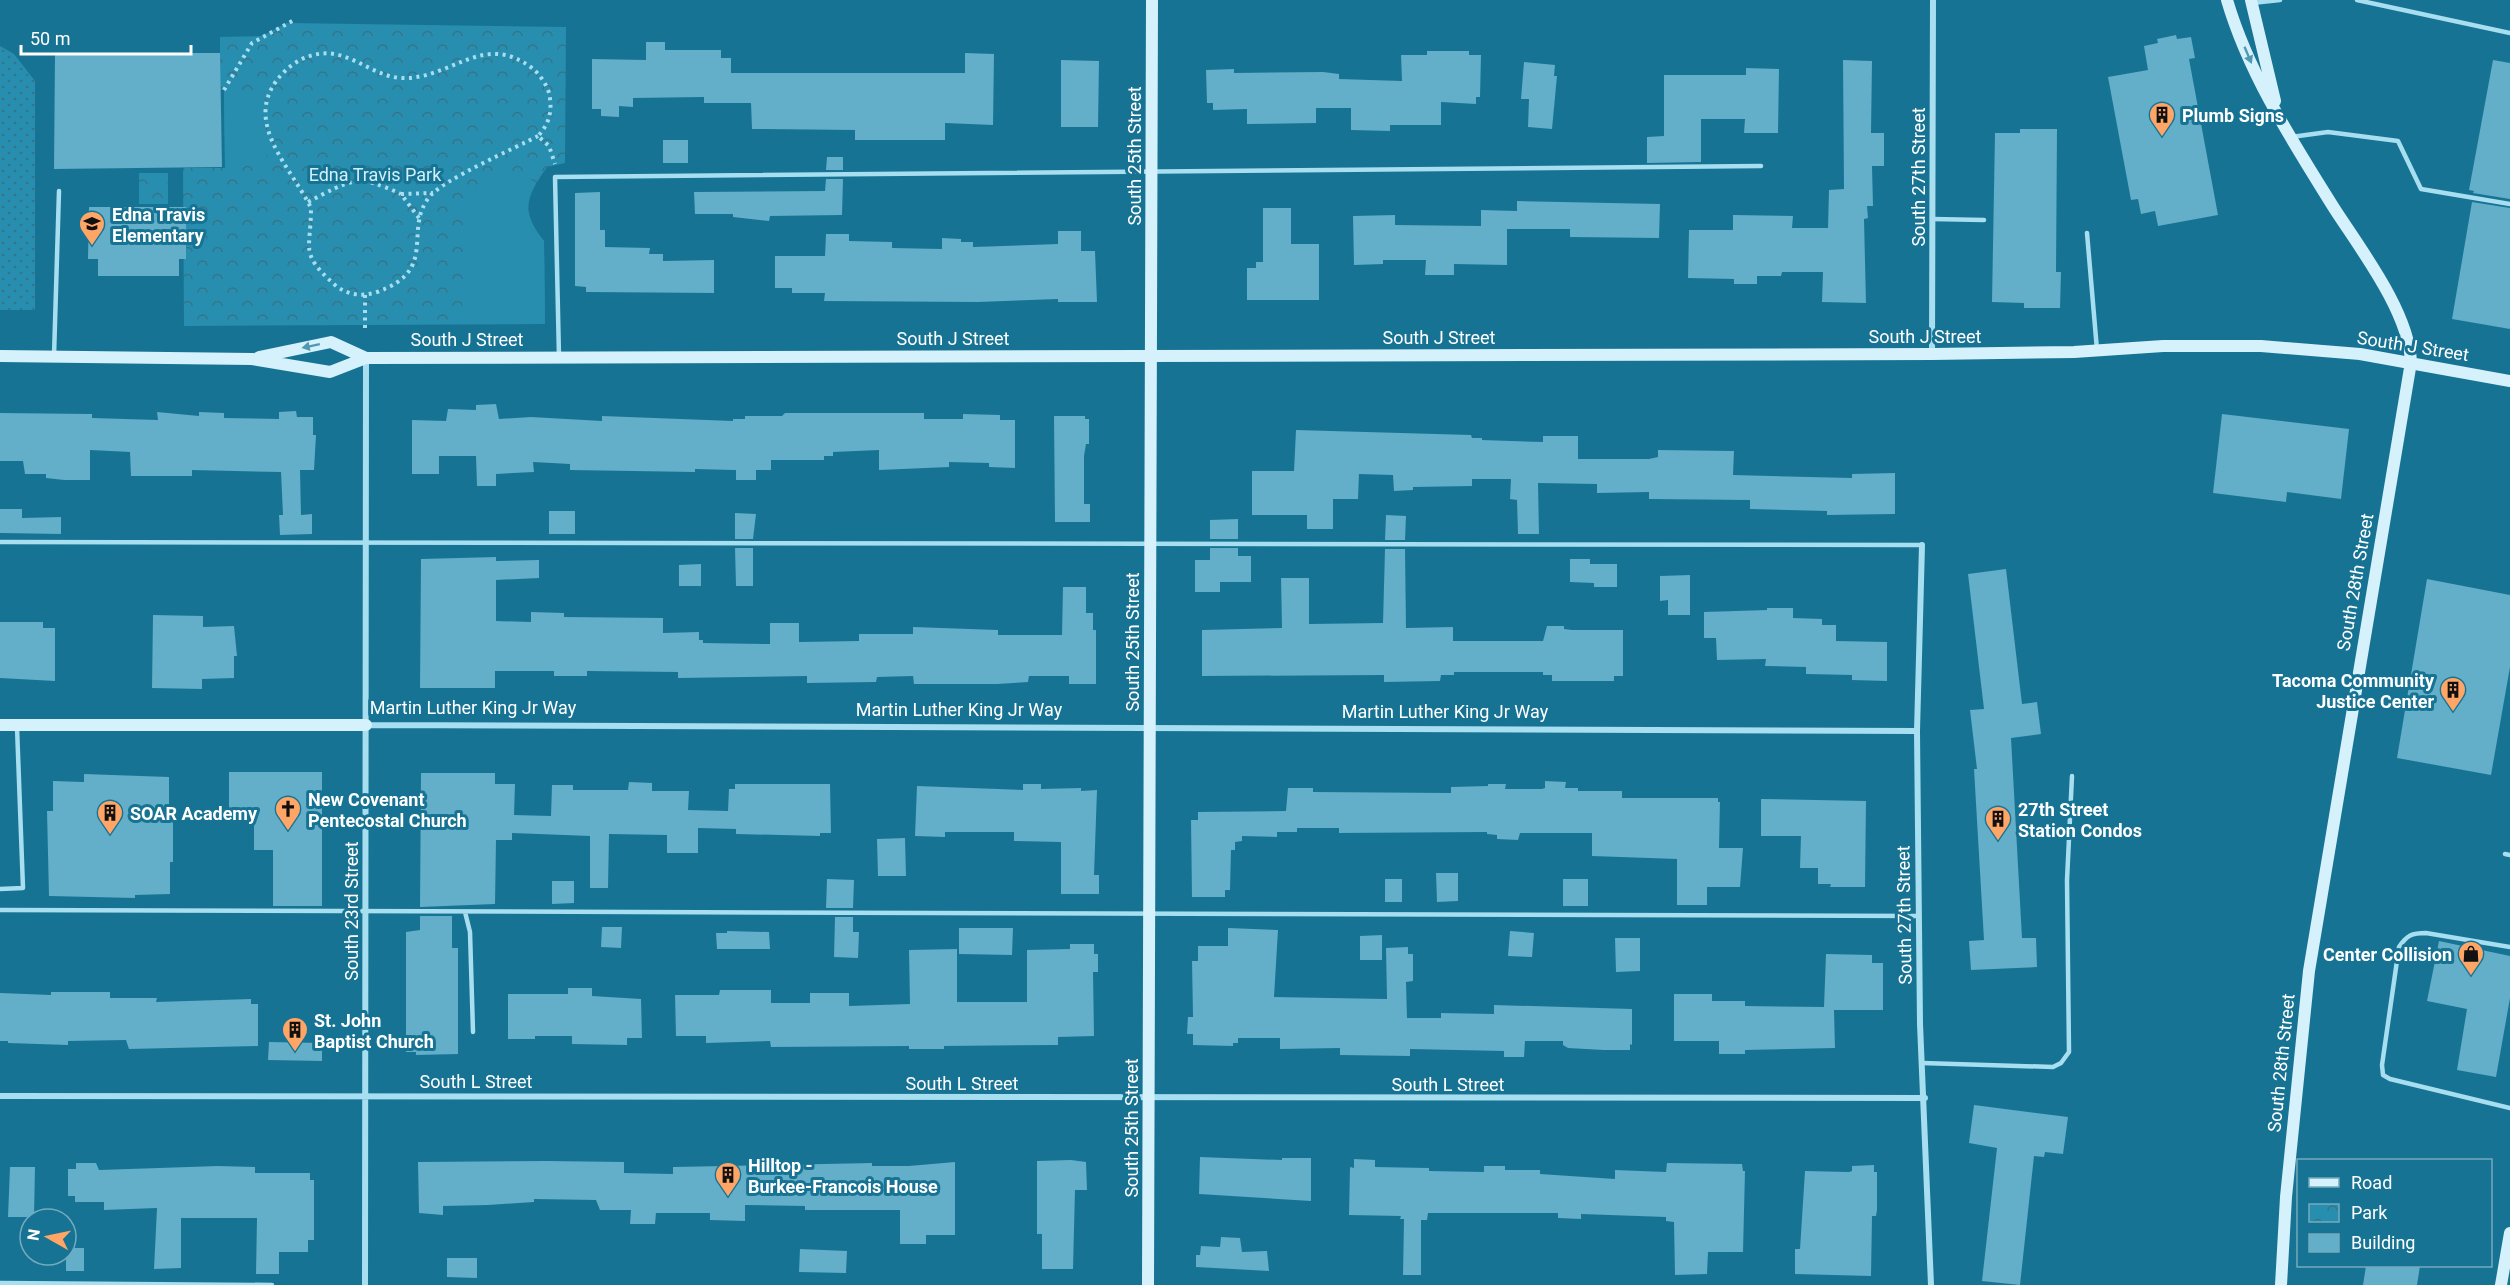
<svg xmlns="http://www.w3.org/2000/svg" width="2510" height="1285" viewBox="0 0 2510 1285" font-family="Roboto,sans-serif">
	<defs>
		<pattern id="grass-dots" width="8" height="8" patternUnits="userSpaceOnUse" patternTransform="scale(1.5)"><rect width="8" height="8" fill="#278eb0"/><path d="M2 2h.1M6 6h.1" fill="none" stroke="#367488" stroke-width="1.8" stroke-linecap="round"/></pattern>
		<pattern id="park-crowns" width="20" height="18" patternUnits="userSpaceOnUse" patternTransform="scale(1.5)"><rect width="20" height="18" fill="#278eb0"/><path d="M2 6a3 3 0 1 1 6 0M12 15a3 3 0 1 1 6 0" fill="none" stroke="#367488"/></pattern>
	</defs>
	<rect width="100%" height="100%" fill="#177393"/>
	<path fill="url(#grass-dots)" d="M0 46 14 54 35 81V310H0Z"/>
	<path fill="url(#park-crowns)" d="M287 23 566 27 565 163 547 167C526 197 520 211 544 241L545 324 184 326 183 168H225L224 90H220V37L262 36Z
		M139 173H168V204H139Z"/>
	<path fill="#278eb0" d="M224 94 266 95C259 119 267 139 267 163H225Z
		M516 170 536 183C521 205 529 223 544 241L545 324 462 323 464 197Z"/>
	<path fill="#63aec8" d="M2176 35 2177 39 2191 37 2195 58 2189 59 2218 215 2158 226 2155 211 2141 214 2138 199 2131 200 2108 77 2148 70 2144 46 2158 43 2157 39Z
		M646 42H665V50H721V58H731V73H965V53L994 54 993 125 945 123V140H855V130L752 129 751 103H704V97L633 98V107L619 106V117L601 116V109H592V59L646 60Z
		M1427 51H1469V55H1481L1480 97H1476V104L1441 102V125H1390V131L1351 130V108H1316V123L1247 124V109L1213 110V103H1207L1206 70 1234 69V73L1323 72 1339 74V79L1402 81 1401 55H1427Z
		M55 53H220L222 167 54 169Z
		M1061 60 1099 61 1098 127H1061Z
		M1843 60 1872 61 1871 133H1884V166H1872L1873 206H1867L1868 218 1864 219 1866 303 1822 302 1823 272H1782L1781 276H1757V284H1734V279L1688 278 1689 230H1733V215L1793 216 1792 228H1828L1829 190 1844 189Z
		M2493 60 2510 63V199L2473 193 2474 191 2469 190Z
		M1524 62 1555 65 1554 76H1557L1552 129 1528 127 1529 99H1521Z
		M1746 68 1779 69 1778 133H1744L1745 119H1701V162L1647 163V137L1664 136V75H1746Z
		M2020 129H2057L2056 272H2061L2060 308H2024V303L1992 302 1995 133H2020Z
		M663 140H688V163H663Z
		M827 157H843V170H826Z
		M826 179H843L842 215 770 216 769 221 733 217V214H695L694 192 825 191Z
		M600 192V230H605V247L650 248 649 254H663V261L714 260V293L586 292V287L575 286V193Z
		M1517 201 1660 204 1659 238 1570 237V229H1507V265L1454 264V275H1425L1426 260H1383V264L1354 265 1353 216 1395 215V225L1481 226V210L1517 211Z
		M2472 202 2510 208V329L2452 319Z
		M89 207H186V259H179V276H98V259H88Z
		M1263 208H1291V244H1319V300H1247V268H1256V262H1263Z
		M1058 231H1081V251H1095L1097 302H1058V299L978 302 824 301 825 293H792V288H775V256H825L826 234H849V241L892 242V248L942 249V238L961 239V242H973V247L1058 244Z
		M496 404 499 419 531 417 602 421V416L733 421V419H745V416H782L785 413H924V419H963V414L1000 415V420H1015V468L989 467V463L949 462V467L879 470V450L833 452V456H824V460H771V470H756V480H736V470H733L695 469V472L570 470V464L533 462 534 472 496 474V486H477L476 456H439V474H412V420L446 421 448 409 476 410V405Z
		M296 411 297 417H313V435H316L314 470H300L301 515 312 514V534L280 535 279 515H283L281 472 192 470V476H131L130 452 90 450V480H64L46 478V474H25L23 461H0V413L92 414V418L158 420 157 412 199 416V412L224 413V418L279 419V412Z
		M2222 414 2349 429 2341 499 2287 492 2286 502 2213 493Z
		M1054 416H1085V419H1089V444H1086L1084 456V504H1090V522H1055Z
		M1296 430 1471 435 1472 438H1482V440L1543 442V436H1578V459H1649L1658 457V450L1734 451 1733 475 1852 478V474L1895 473V514L1827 515V511L1750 509V500L1649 499V492L1597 493V484L1538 483 1539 534H1518L1517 500 1510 499 1511 479H1472V486L1413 487V490L1394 491 1393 475 1359 474 1358 499H1333V529H1307V515H1252V471H1294Z
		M0 509H22V518L61 517V534L0 533Z
		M549 511H575V534H549Z
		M735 513 756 514 753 539H735Z
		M1386 515 1406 516 1405 540H1385Z
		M1238 519V539H1210V520Z
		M735 548H753V586H736Z
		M1210 548H1238V556H1251V582H1220V592H1195V560H1210Z
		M1385 549H1405L1406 628 1453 627V641H1543L1547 626H1564V629L1572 630H1623V676H1614V681H1552V675H1543V672H1454V675H1441L1440 681 1384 682V675L1202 676V630L1282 628 1281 578H1309V624L1383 623Z
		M496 557V561L539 560V578L496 580V621L531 622V612L564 613V617L663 618V633L699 632V640H703V643L770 644V623H799V642L859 641V634H913V627L998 630V635H1062L1063 587H1086V613H1093V630H1096V684H1069V676H1029L1028 682 997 684H914L913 676 877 677 876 682 807 683V676L678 678V672L587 671V676H554V671H495V688H420L421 559Z
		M1570 559H1590V564H1617V587H1594V583L1570 582Z
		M701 564V586H679V565Z
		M2006 569 2022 704 2037 702 2041 734 2011 738 2022 938H2036L2037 967 1971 970 1969 941 1984 940 1974 769H1977L1970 710 1984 709 1968 574Z
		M1690 575V615H1668V600L1660 601V576Z
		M2427 579 2510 595V667L2491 775 2397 758Z
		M1767 608H1793V618L1822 619V625H1836V641L1887 642V681L1852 680V675L1806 674V667L1765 666 1766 659 1717 660 1716 638H1704V612L1767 610Z
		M153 615 203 616V627L234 626 237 656H234V678L202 679V689L152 688Z
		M0 622H43V628H55V681L0 678Z
		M229 772H322V906H273V850H254V813H229Z
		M421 773H495V784H515L514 815 551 816 552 785H573V790H628L629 782 652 783V791H689L688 810 728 811 729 789H735V784H830L831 833H820V836L736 834V829L698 828V853H667V835L609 834 608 888H590V836L512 833V840H496L495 904 420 907Z
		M84 774 169 777V810H173V862H170V894L135 895V898L49 896 47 811H53V781L84 782Z
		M1545 781 1566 782 1565 788H1578V791H1622V798H1718V802H1720L1719 848H1743L1740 887H1707V905H1677V859L1592 856V833H1520L1518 840 1497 839V835L1487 834V832L1339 833V828H1297V832H1277V837L1242 836V841L1235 842V850H1231L1230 890H1225V897H1192L1191 820H1198V812L1286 811 1288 788H1313V792L1451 793V787L1488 786V784H1506L1505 789H1542L1545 788Z
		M1023 784H1041V789L1081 788V791L1097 790 1094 875H1099V894H1061V842L1014 841V832H945V837L915 836 917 786 1023 790Z
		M1761 799 1866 801 1865 887H1830L1831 884H1818V868H1800L1801 836H1761Z
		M905 838 906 876H878L877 839Z
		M1436 873H1458V901L1437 902Z
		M827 879 854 880 853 908H826Z
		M1385 879H1402V902H1385Z
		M1563 879H1588V906H1563Z
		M552 881H574V903L552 904Z
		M420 916H452V948H458V1054L416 1055V1052H406V932L420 930Z
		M835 917H853V932H859L858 958 834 957Z
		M602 927H622L621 948 601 947Z
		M959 928H1013L1012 955 959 954Z
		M1228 928 1278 930 1274 997 1387 999 1386 948 1408 947V954H1413V981L1406 982 1407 1018H1441V1013L1494 1014V1005L1632 1009V1045L1630 1044V1050H1604L1568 1048 1563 1045V1041H1525L1524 1057H1504V1051L1410 1049V1056L1340 1055V1048L1280 1049V1038H1238V1043H1233V1046L1193 1045V1034H1187L1188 1017H1193L1192 961H1198V946H1228Z
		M727 931 769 932 770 949H717L716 933H727Z
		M1510 931 1534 933 1532 957 1508 956Z
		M1382 935V960H1360V936Z
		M1615 938H1640V971L1616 972Z
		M2439 941 2510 956V998L2496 1077 2457 1070 2467 1009 2427 1001Z
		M1070 944H1094V954H1098V972H1093L1094 1036 1058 1037V1045L944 1046V1049H909V1046L771 1047 770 1041 706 1043V1036H676L675 995H719L720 990H771V1003H810V993H849V1006L910 1004 909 950 957 949V1002H1027V950L1070 949Z
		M1826 954 1872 955V963H1883V1010H1834L1835 1048 1745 1050V1054H1719V1041H1674V994H1712V1001H1745V1006L1824 1007Z
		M568 988H592V996L641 999 642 1038H627V1045L572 1044V1036H535V1039H508V994H568Z
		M51 992H110V998H157L156 1002 251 999V1004H258V1046L129 1049 126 1040 68 1041V1045L8 1043V1041H0V993L51 995Z
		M269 1042 322 1043V1061L268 1060Z
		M1974 1105 2068 1117 2063 1154 2045 1152 2044 1157 2034 1156 2020 1285 1982 1281 1997 1148 1969 1143Z
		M1200 1157 1282 1160V1158H1311V1201L1199 1194Z
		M1354 1159 1375 1160V1167L1429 1168V1171L1484 1172V1166H1505V1170H1540V1174L1615 1179V1170L1666 1172 1667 1163 1742 1164 1743 1171H1745L1743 1252H1708L1707 1274 1675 1275 1674 1222 1666 1221V1217L1581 1214V1219L1558 1218V1213H1428L1427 1220H1421V1275H1403L1404 1219H1400L1401 1216 1349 1215 1350 1167 1354 1168Z
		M1071 1160 1086 1162 1087 1190H1075L1073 1269H1042V1234H1037V1161Z
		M547 1161 624 1162V1173L673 1174V1167L872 1163V1166H909L955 1162V1235H926V1244H900V1210H805V1206L745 1205V1221L710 1220V1213H656L655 1224H630L631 1210H600L596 1200 534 1199V1202L488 1205 443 1206V1215L419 1213 418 1162Z
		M76 1163H96L99 1170 218 1166 255 1167V1173H310V1180H314V1240H308V1252H279V1274H256L257 1218H181V1268L154 1269 157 1208 104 1210V1202H75V1196H68V1169H76Z
		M1874 1165V1172H1877V1210L1876 1216H1872L1871 1276 1795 1274V1249H1800L1805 1171 1849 1172 1852 1171V1166Z
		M10 1167H35L34 1217H8Z
		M1221 1237 1240 1238 1242 1252 1267 1251 1269 1271 1196 1267V1255H1200L1201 1246 1220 1247Z
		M66 1248H84V1271H66Z
		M800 1249 847 1251 846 1273 799 1272Z
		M447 1258H477V1278L447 1277Z
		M2366 1266H2420L2417 1285H2363Z"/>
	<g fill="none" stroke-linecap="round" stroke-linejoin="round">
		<path stroke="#a7def0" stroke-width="4" stroke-dasharray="3 4.5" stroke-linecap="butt" d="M224 90 252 43 296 19
			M538 136C515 148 443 180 430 196 402 230 440 270 377 292 362 297 347 295 335 285 299 253 311 250 311 208 290 165 237 118 285 71 297 59 316 51 334 54 358 58 379 78 403 78 452 79 483 31 532 68 540 74 550 89 550 99 552 114 548 125 538 136L549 146 555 164
			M308 202C351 180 356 173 401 194
			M419 218 401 194 433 193
			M365 328V294"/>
		<path stroke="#a7def0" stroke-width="4.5" d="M2357 0 2510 33
			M2252 3 2280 0
			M2291 137 2328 132 2398 141 2421 189 2510 204
			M1932 219 1984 220
			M2087 233 2097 350
			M54 356 59 191
			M559 357 555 177 1761 166
			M0 542 1922 545
			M2505 854 2510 855
			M0 889 23 888 17 727
			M0 910 1919 916
			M465 912 470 932 473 1032
			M2510 947 2426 933C2412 933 2407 935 2399 947L2382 1065 2383 1075 2390 1079 2510 1108
			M1922 1063 2053 1067 2061 1063 2069 1052 2067 880 2072 776
			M0 1283 272 1285"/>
		<path stroke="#a7def0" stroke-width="6" d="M1932 353 1933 0
			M1922 545 1917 731 1920 1024 1931 1285
			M366 725 1917 731
			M0 1096 1925 1098
			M365 1285 366 358"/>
		<path stroke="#d5f1fb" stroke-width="12" d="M2227 0C2249 75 2293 142 2334 208 2361 250 2409 312 2411 362L2309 971 2286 1197 2281 1285
			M2251 0 2275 101
			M0 356 252 359 330 372 366 358 1932 354 2074 352 2163 346H2261L2360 354 2510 381
			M259 357 331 342 366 358
			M0 725H366
			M1148 1285 1152 0
			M2501 1285 2510 1233"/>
	</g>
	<defs><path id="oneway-solid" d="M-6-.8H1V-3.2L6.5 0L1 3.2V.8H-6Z" transform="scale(1.5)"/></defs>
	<g fill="#5099b2">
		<use href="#oneway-solid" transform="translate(2248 55) rotate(67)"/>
		<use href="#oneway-solid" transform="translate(311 346) rotate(168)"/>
	</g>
	<defs>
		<symbol id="building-pin" viewBox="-11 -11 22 30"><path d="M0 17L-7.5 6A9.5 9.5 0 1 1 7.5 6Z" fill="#ffa566" stroke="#177393"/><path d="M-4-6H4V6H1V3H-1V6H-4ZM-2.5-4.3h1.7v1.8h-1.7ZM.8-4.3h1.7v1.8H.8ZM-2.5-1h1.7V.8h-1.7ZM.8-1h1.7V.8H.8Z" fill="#111"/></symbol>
		<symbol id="school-pin" viewBox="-11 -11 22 30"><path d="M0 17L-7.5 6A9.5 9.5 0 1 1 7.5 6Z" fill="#ffa566" stroke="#177393"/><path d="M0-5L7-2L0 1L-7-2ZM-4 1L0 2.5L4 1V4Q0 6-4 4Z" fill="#111"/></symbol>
		<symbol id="church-pin" viewBox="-11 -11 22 30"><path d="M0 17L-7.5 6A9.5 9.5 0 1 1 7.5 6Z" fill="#ffa566" stroke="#177393"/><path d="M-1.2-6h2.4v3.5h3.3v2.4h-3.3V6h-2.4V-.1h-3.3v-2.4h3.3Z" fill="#111"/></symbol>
		<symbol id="shop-pin" viewBox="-11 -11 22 30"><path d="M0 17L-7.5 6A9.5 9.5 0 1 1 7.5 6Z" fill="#ffa566" stroke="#177393"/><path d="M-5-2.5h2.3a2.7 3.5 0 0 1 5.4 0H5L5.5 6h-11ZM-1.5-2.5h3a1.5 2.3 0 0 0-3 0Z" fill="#111"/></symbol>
	</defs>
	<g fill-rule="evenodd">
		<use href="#building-pin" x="2147" y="100" width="30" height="40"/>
		<use href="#school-pin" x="77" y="209" width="30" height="40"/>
		<use href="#building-pin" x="2438" y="675" width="30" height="40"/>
		<use href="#church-pin" x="273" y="794" width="30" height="40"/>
		<use href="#building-pin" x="95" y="798" width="30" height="40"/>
		<use href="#building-pin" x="1983" y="804" width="30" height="40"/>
		<use href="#shop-pin" x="2456" y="939" width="30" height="40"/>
		<use href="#building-pin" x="280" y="1015" width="30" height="40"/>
		<use href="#building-pin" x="713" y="1160" width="30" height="40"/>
	</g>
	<g text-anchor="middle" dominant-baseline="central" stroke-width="6" stroke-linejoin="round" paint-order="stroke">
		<g font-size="18" font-weight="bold" fill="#fff" stroke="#177393" text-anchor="start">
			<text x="2182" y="115">Plumb Signs</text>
			<text x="112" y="214">Edna Travis<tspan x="112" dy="21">Elementary</tspan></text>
			<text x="2434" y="680" text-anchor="end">Tacoma Community<tspan x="2434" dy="21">Justice Center</tspan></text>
			<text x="308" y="799">New Covenant<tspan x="308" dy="21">Pentecostal Church</tspan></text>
			<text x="2018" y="809">27th Street<tspan x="2018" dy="21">Station Condos</tspan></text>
			<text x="130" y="813">SOAR Academy</text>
			<text x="2452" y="954" text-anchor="end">Center Collision</text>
			<text x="314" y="1020">St. John<tspan x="314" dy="21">Baptist Church</tspan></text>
			<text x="748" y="1165">Hilltop -<tspan x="748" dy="21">Burkee-Francois House</tspan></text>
		</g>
		<g font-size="18" fill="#fff" stroke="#177393">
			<text transform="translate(1134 156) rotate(-90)">South 25th Street</text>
			<text transform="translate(1918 177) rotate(-90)">South 27th Street</text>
			<text x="1925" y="336">South J Street</text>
			<text x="1439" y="337">South J Street</text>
			<text x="953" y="338">South J Street</text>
			<text x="467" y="339">South J Street</text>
			<text transform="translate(2413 346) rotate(9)">South J Street</text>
			<text transform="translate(2355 582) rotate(-80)">South 28th Street</text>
			<text transform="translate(1132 642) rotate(-90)">South 25th Street</text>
			<text x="473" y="707">Martin Luther King Jr Way</text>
			<text x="959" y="709">Martin Luther King Jr Way</text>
			<text x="1445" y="711">Martin Luther King Jr Way</text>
			<text transform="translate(351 911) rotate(-90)">South 23rd Street</text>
			<text transform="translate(1904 915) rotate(-91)">South 27th Street</text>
			<text transform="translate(2281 1063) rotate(-84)">South 28th Street</text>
			<text x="476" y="1081">South L Street</text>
			<text x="962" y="1083">South L Street</text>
			<text x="1448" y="1084">South L Street</text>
			<text transform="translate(1131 1128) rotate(-90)">South 25th Street</text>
		</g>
		<g font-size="18" fill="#d0f1fb" stroke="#177393">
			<text x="375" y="174">Edna Travis Park</text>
		</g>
	</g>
	<rect x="2297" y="1159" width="195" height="108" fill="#177393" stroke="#74abbe" stroke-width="1.5"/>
	<rect x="2309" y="1178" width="30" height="9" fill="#d5f1fb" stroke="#74abbe" stroke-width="1.5"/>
	<text x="2351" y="1189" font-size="18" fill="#ffffff">Road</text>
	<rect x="2309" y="1204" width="30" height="18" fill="url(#park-crowns)" stroke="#74abbe" stroke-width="1.5"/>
	<text x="2351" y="1219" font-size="18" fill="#ffffff">Park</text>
	<rect x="2309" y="1234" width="30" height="18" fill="#63aec8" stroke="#74abbe" stroke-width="1.5"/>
	<text x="2351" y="1249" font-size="18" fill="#ffffff">Building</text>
	<g transform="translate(48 1237) rotate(279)"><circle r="28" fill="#177393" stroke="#74abbe" stroke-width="1.5"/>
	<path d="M0-4.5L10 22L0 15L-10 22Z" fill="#ffa566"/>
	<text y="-9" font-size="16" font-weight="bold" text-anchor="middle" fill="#ffffff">N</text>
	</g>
	<path d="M21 45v9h170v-9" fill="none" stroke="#ffffff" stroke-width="3"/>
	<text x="30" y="45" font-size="18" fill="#ffffff" stroke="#177393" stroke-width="4.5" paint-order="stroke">50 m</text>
</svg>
